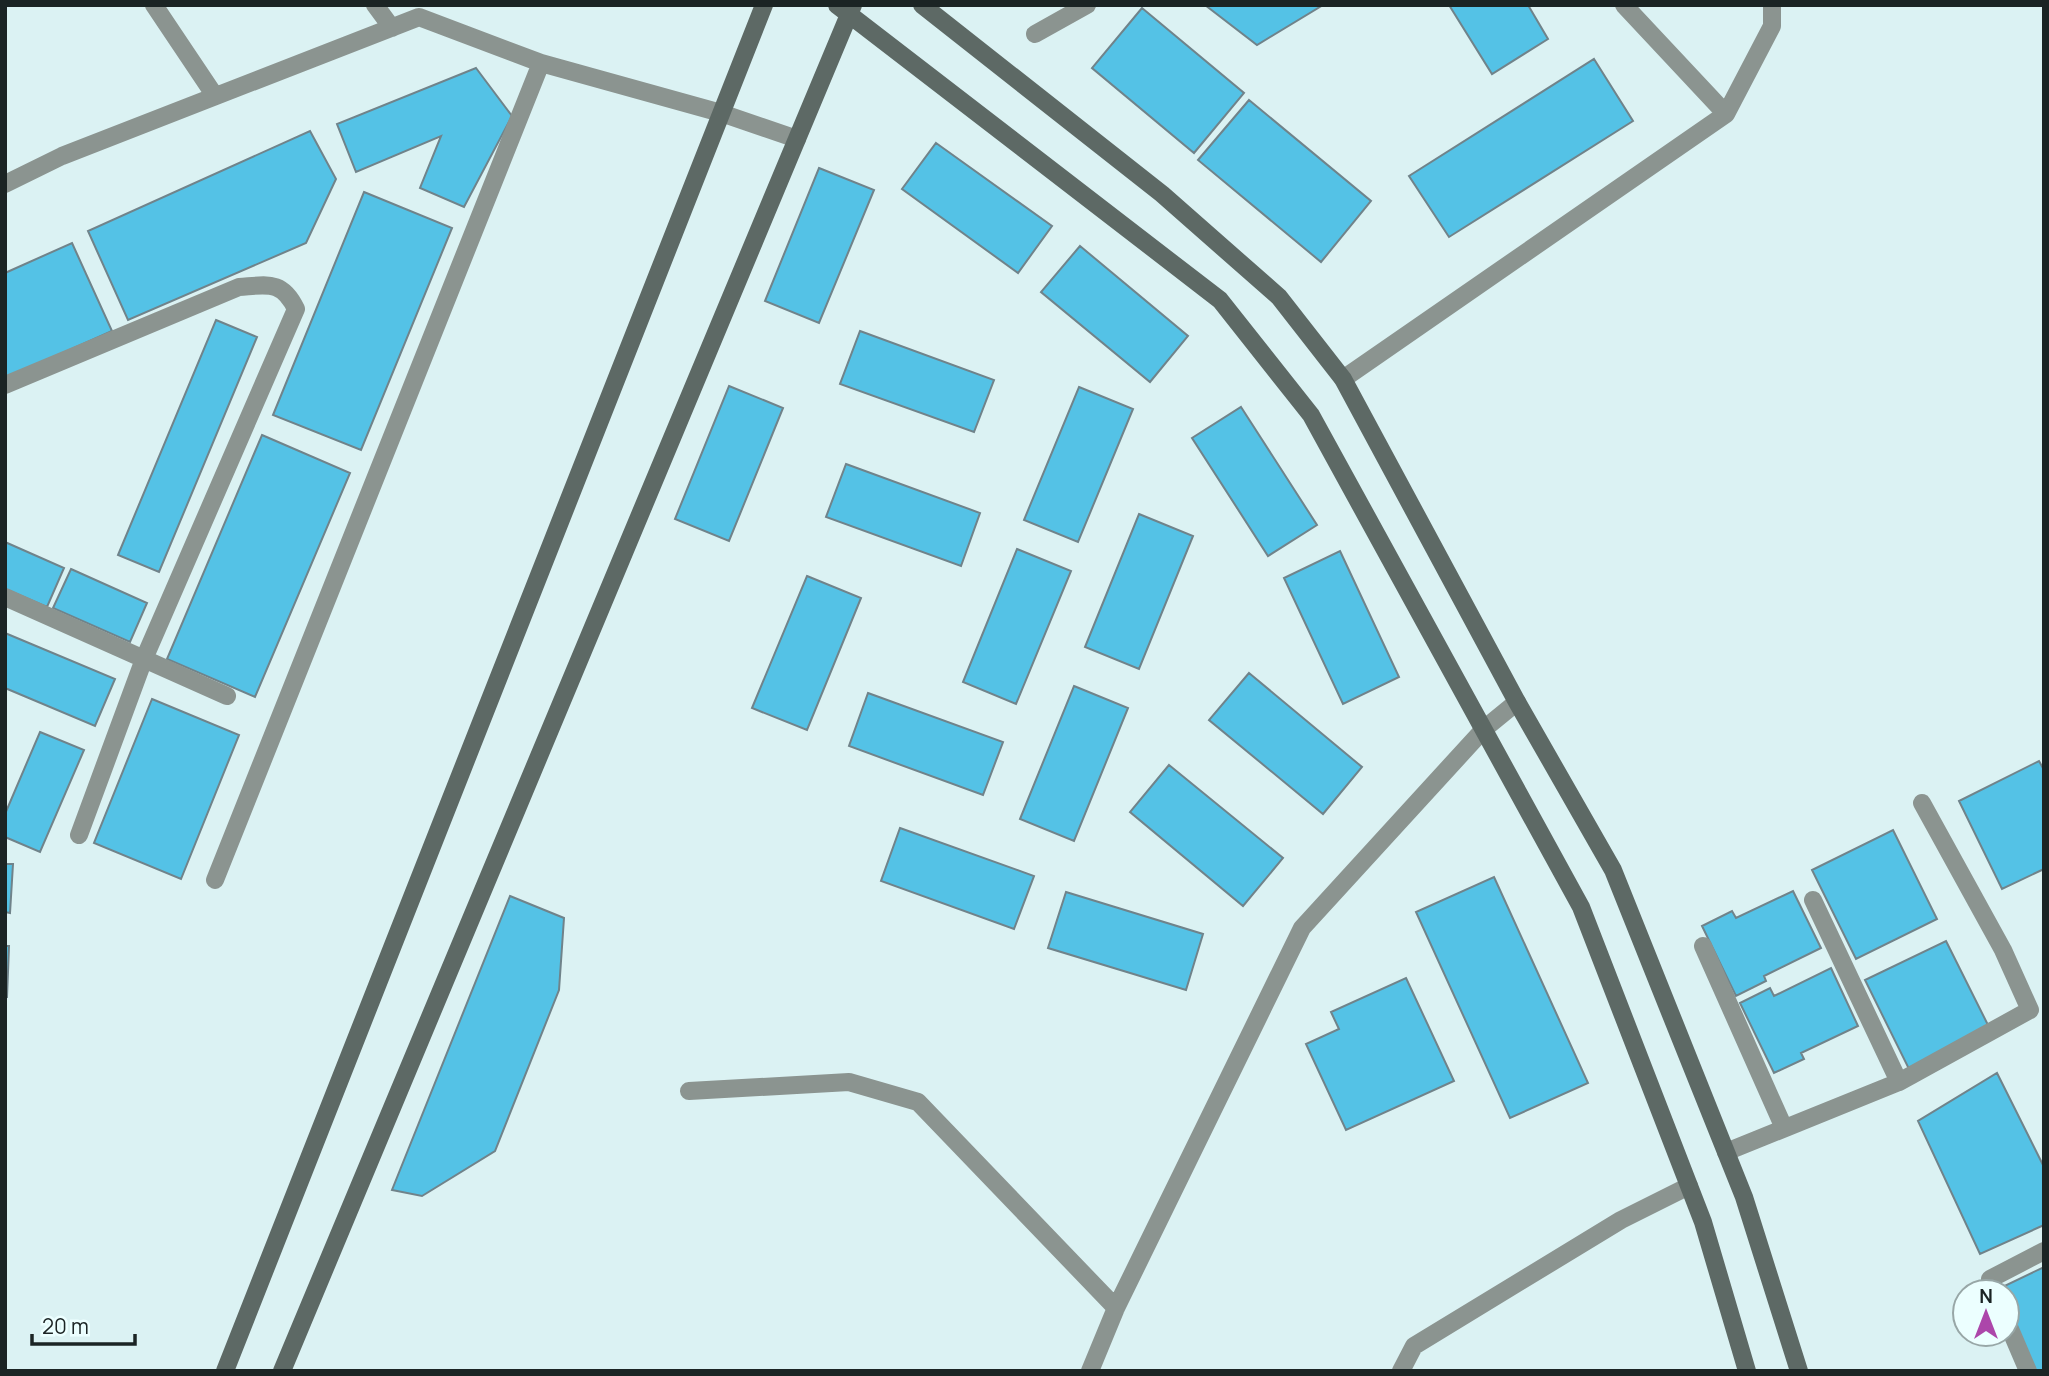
<svg xmlns="http://www.w3.org/2000/svg" width="2049" height="1376" viewBox="0 0 2049 1376" font-family="Manrope,sans-serif">
	<rect width="100%" height="100%" fill="#dbf2f3"/>
	<path fill="#54c2e6" stroke="#70838a" stroke-width="2" d="M1205 5H1323L1257 45Z
		M1449 5H1528L1548 39 1492 74Z
		M1142 8 1244 93 1194 153 1092 68Z
		M1594 59 1633 121 1449 237 1409 176Z
		M476 68 512 116 464 207 420 188 441 136 356 172 337 124Z
		M1249 100 1371 201 1321 262 1198 160Z
		M310 131 336 179 306 243 128 320 88 231Z
		M936 143 1052 226 1018 273 902 189Z
		M819 168 874 190 819 323 765 301Z
		M364 192 452 228 361 450 273 415Z
		M72 243 112 331 5 379V273Z
		M1080 246 1188 336 1150 382 1041 292Z
		M216 320 257 337 159 572 118 555Z
		M860 331 994 380 974 432 840 384Z
		M729 386 783 408 729 541 675 519Z
		M1079 387 1133 409 1078 542 1024 520Z
		M1241 407 1317 525 1268 556 1192 438Z
		M262 435 350 473 255 697 167 659Z
		M846 464 980 513 961 566 826 517Z
		M1139 514 1193 536 1139 669 1085 647Z
		M5 542 64 568 47 607 5 589Z
		M1017 549 1071 571 1016 704 963 682Z
		M1340 551 1399 677 1343 704 1284 578Z
		M71 569 147 603 130 642 53 608Z
		M807 576 861 598 807 730 752 708Z
		M5 633 115 679 95 726 5 688Z
		M1249 673 1362 767 1323 814 1209 720Z
		M1074 686 1128 708 1074 841 1020 819Z
		M868 693 1003 742 983 795 849 746Z
		M152 699 239 735 181 879 94 843Z
		M40 732 84 750 40 852 5 837V814Z
		M2039 761 2044 770V869L2002 889 1959 801Z
		M1169 765 1283 858 1243 906 1130 812Z
		M900 828 1034 876 1014 929 881 881Z
		M1893 830 1937 919 1856 959 1812 870Z
		M5 864H13L10 913 5 912Z
		M1494 877 1588 1083 1510 1118 1416 912Z
		M1793 891 1821 948 1764 976 1766 981 1736 996 1702 926 1732 911 1736 918Z
		M1066 892 1203 934 1186 990 1048 948Z
		M510 896 564 918 559 990 495 1151 422 1196 392 1190Z
		M1946 941 1990 1029 1909 1069 1865 980Z
		M5 946H9L7 997H5Z
		M1831 968 1858 1026 1801 1053 1804 1059 1774 1073 1740 1003 1770 988 1774 996Z
		M1406 978 1454 1081 1346 1130 1306 1044 1339 1029 1331 1012Z
		M1997 1073 2044 1167V1225L1980 1254 1918 1121Z
		M2044 1267V1371H2033L2007 1318V1292L1994 1291Z"/>
	<g fill="none" stroke-linecap="round" stroke-linejoin="round">
		<path stroke="#8b9490" stroke-width="18" d="M154 5 215 96
			M375 5 392 28
			M1624 5 1726 114
			M1035 34 1087 5
			M5 184 62 156 419 17 541 63 721 113 797 139
			M1343 379 1726 114 1772 26V5
			M5 385 239 287C268 285 282 280 296 309L144 659 79 835
			M5 597 227 696
			M215 880 541 63
			M1813 900 1899 1082
			M1703 946 1784 1128
			M689 1091 849 1082 918 1102 1116 1308
			M1726 1152 1899 1082 2030 1010 2003 950 1922 803
			M1994 1292 1990 1279 2044 1251
			M2007 1322 2028 1371
			M1090 1371 1116 1308 1302 928 1484 729 1517 702
			M1401 1371 1414 1346 1621 1220 1689 1186"/>
		<path stroke="#5d6965" stroke-width="18" d="M837 5 1220 300 1311 415 1581 907 1703 1222 1747 1371
			M922 5 1162 194 1279 297 1343 379 1517 702 1613 870 1744 1197 1799 1371
			M225 1371 764 5
			M282 1371 853 5"/>
	</g>
	<rect width="2049" height="1376" fill="none" stroke="#1b2424" stroke-width="14"/>
	<g transform="translate(1986 1313)"><circle r="33" fill="#ecffff" stroke="#98a7a7" stroke-width="2"/>
	<path d="M0-5L12 26L0 18L-12 26Z" fill="#ac46aa"/>
	<text y="-10" font-size="19" font-weight="bold" text-anchor="middle" fill="#1b2424">N</text>
	</g>
	<path d="M32 1334v10h103v-10" fill="none" stroke="#1b2424" stroke-width="3.5"/>
	<text x="42" y="1334" font-size="21" fill="#1b2424" stroke="#ecffff" stroke-width="5" paint-order="stroke">20 m</text>
</svg>
